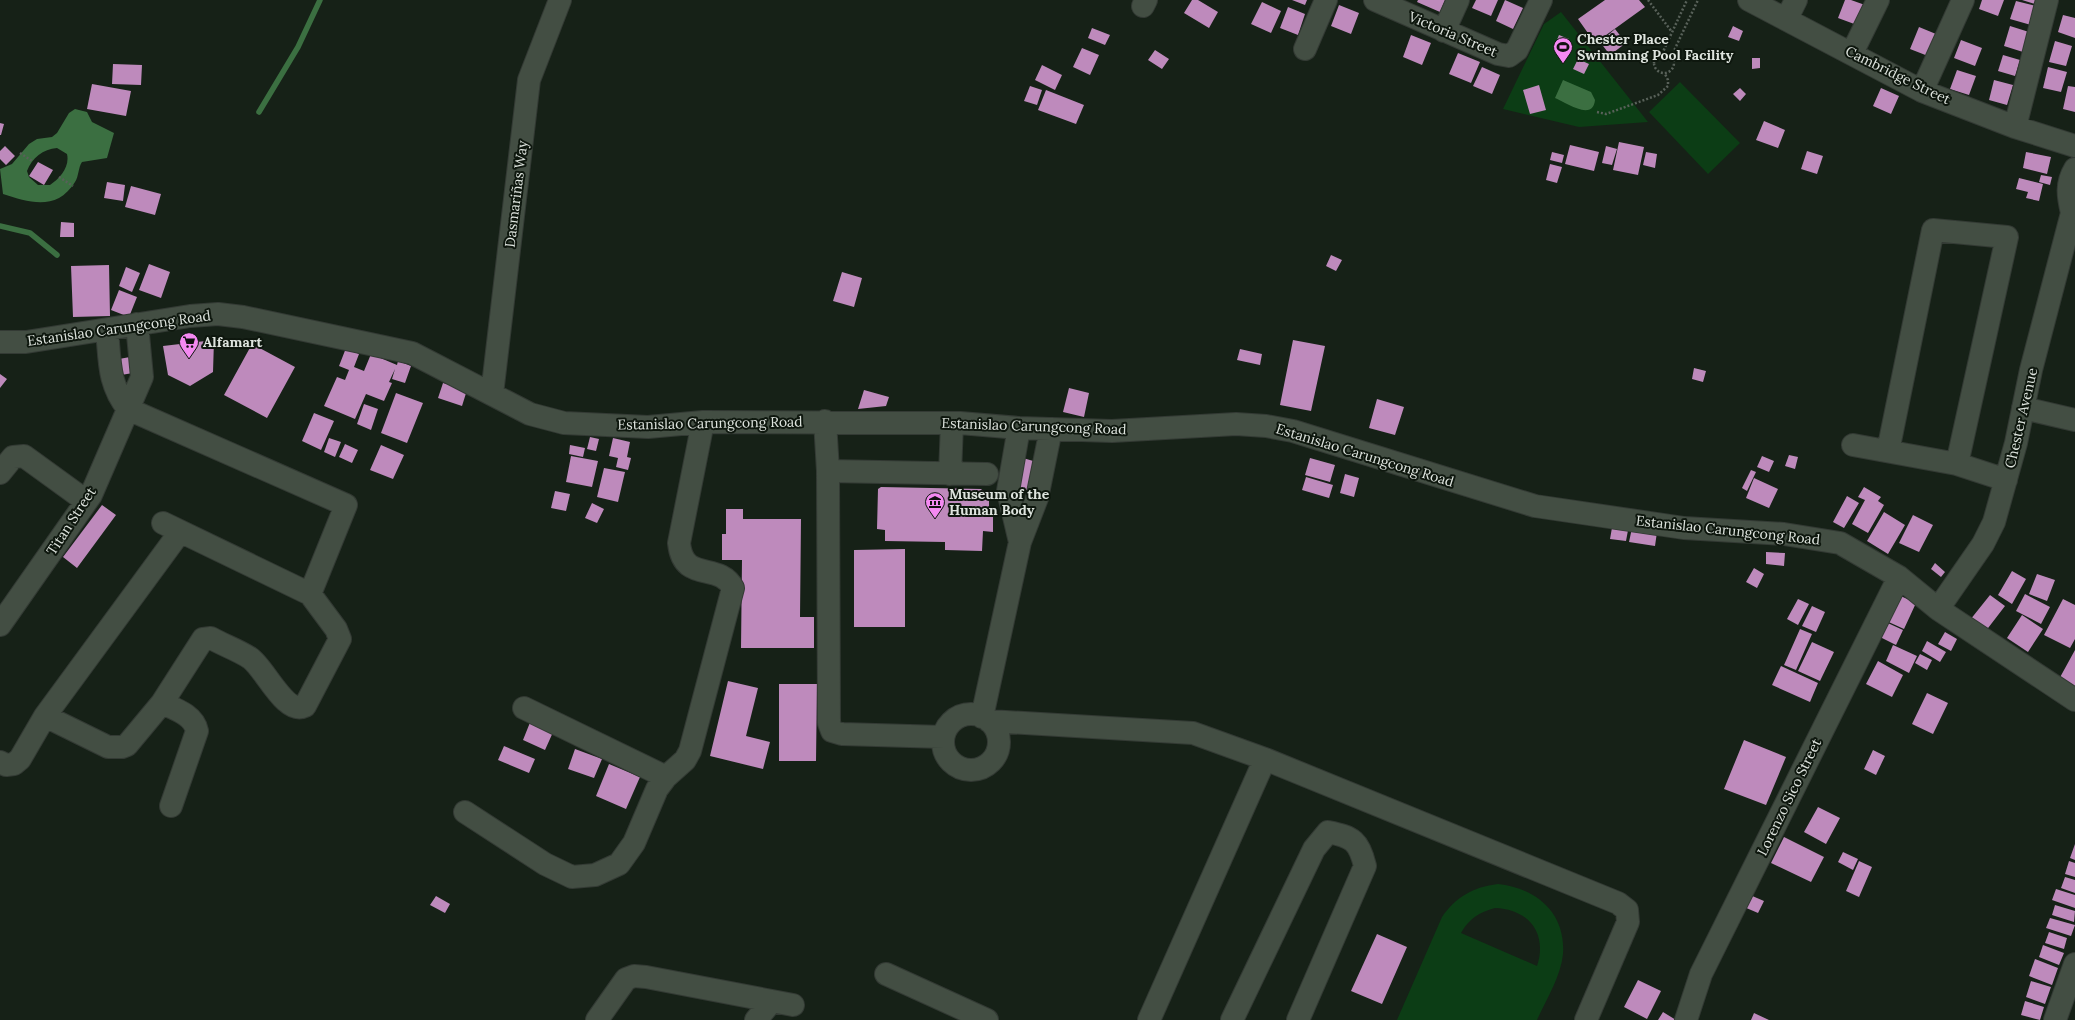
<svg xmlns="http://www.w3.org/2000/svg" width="2075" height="1020" viewBox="0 0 2075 1020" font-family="Lora,serif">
	<rect width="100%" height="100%" fill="#162117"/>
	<path fill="#0c3d15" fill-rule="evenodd" d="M1561 12 1648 122 1579 127 1503 109 1544 24Z
		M1680 82 1740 143 1708 174 1649 112Z
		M1498 884C1536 888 1566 913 1563 954 1561 976 1546 1000 1537 1020H1397L1442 917C1456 897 1473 887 1498 884ZM1495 908C1528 909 1548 933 1537 966L1461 933C1469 919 1479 912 1495 908Z"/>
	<path fill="#3b6f41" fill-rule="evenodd" d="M1563 80 1591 92 1595 100C1593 122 1565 102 1555 98Z
		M75 109 87 112 92 122 114 133 107 158 82 162C78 168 79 176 75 182 57 211 30 203 3 194L0 169 12 164 29 144 37 139 52 137 57 133 69 113ZM57 148 67 154C70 167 60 178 50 185H38L29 177 27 171C32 158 43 149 57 148Z"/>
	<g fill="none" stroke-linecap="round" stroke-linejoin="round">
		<path stroke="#3b6f41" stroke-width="5.5" d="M259 112 298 47 320 0
			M0 226 30 233 57 255"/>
	</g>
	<path fill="#be8abc" d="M1192 0H1198L1218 12 1209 28 1184 13Z
		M1292 0H1307L1305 5Z
		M1418 0H1445L1440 12 1417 2Z
		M1476 0H1498L1491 16 1472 8Z
		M1505 0 1523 8 1513 29 1496 21Z
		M1605 0H1639L1645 7 1595 43 1578 19Z
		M1845 0H1851L1865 5 1857 25 1838 18Z
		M1982 0H2004L1998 16 1979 9Z
		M2022 0H2036L2035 4Z
		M2016 1 2036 6 2031 25 2010 19Z
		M1262 2 1281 11 1271 33 1251 24Z
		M1339 5 1359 13 1351 34 1331 26Z
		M1288 7 1305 14 1298 35 1280 28Z
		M2063 15 2075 18V38L2058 32Z
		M1733 26 1743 31 1739 41 1728 37Z
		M2010 26 2029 32 2023 52 2004 46Z
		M1919 27 1936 34 1928 56 1910 49Z
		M1092 28 1110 35 1105 45 1088 38Z
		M1615 29 1626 43 1610 55 1600 42Z
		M1411 35 1431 43 1422 65 1403 57Z
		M1559 35 1569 39 1564 51 1554 47Z
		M1961 40 1982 48 1975 66 1954 58Z
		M2055 41 2072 46 2066 66 2049 62Z
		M1082 48 1099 55 1090 75 1073 67Z
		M1155 50 1169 59 1162 69 1148 60Z
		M1458 53 1480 62 1471 83 1449 74Z
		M2003 55 2020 60 2015 76 1998 71Z
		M1752 58H1760V68L1752 69Z
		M1578 59 1589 64 1584 74 1573 69Z
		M113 64 142 65 141 85 112 84Z
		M1042 65 1062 75 1055 90 1035 80Z
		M1482 67 1500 75 1492 94 1473 86Z
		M2048 67 2067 72 2061 92 2043 88Z
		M1957 70 1976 76 1969 95 1950 89Z
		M1994 80 2013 85 2007 105 1989 100Z
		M92 84 131 91 126 116 87 109Z
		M1539 85 1546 110 1530 114 1523 90Z
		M1030 86 1042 90 1037 105 1024 101Z
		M2068 86 2075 87V112L2063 109Z
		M1740 88 1746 94 1740 101 1733 94Z
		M1881 88 1899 96 1891 114 1873 106Z
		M1046 90 1084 105 1076 124 1038 110Z
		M1764 121 1785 130 1778 148 1756 140Z
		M0 123 4 124 1 135H0Z
		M1619 142 1644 147 1638 175 1613 170Z
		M1570 145 1599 152 1594 171 1565 164Z
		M5 146 15 156 6 165 0 159V151Z
		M1606 146 1617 149 1612 165 1602 163Z
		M1807 151 1823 156 1817 174 1801 169Z
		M1552 152 1564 155 1562 163 1550 160Z
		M1646 152 1657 154 1655 168 1643 165Z
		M2026 152 2051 157 2047 174 2023 168Z
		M38 162 53 170 44 185 29 176Z
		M1550 164 1562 167 1557 183 1546 180Z
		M2041 175 2052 177 2050 185 2039 182Z
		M2019 178 2043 184 2039 201 2026 198 2028 192 2016 189Z
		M107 182 125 185 123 201 104 198Z
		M131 186 161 194 155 215 125 207Z
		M61 222 74 223V237H60Z
		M1331 255 1342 260 1336 271 1326 266Z
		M149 264 170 272 161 298 139 290Z
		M109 265 110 316 73 317 71 266Z
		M126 267 140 273 132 292 119 286Z
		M842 272 862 278 854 307 833 301Z
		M119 290 137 297 129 317 111 310Z
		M214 340 213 372 190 386 168 375 163 346Z
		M1293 340 1325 346 1311 411 1280 405Z
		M252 344 295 367 267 418 224 395Z
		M346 348 359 354 354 367 364 371 371 354 397 365 398 361 411 366 405 383 392 379 395 369 389 382 392 383 384 401 366 394 355 419 324 406 337 377 345 380 349 370 339 366Z
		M1240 349 1262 354 1260 365 1237 360Z
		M130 357 133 373 121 375 119 359Z
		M1694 368 1706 371 1703 382 1692 379Z
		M0 374 7 379 0 388Z
		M443 383 467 390 462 406 438 398Z
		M1069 388 1089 393 1084 417 1063 412Z
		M864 390 889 397 886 406 858 409Z
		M396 393 423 403 407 443 381 433Z
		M1377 399 1404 407 1395 435 1369 428Z
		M364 404 378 409 371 430 357 424Z
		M314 413 334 421 321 450 302 441Z
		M590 437 599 439 596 451 587 449Z
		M329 438 341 442 335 457 324 452Z
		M613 438 630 442 627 457 631 458 628 470 616 467 618 458 609 456Z
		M345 444 358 450 352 463 339 457Z
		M381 445 404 455 393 479 370 470Z
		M570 445 585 448 583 457 569 454Z
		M1789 455 1798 457 1795 469 1785 466Z
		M571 456 598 461 592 487 566 482Z
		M1762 456 1774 461 1769 472 1757 467Z
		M1023 458 1040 463 1032 492 1015 487Z
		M1310 458 1335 465 1330 482 1305 475Z
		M604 468 625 472 618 502 597 497Z
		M1751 470 1756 472 1747 491 1742 488Z
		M1345 474 1359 478 1354 497 1340 493Z
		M1306 477 1333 485 1329 498 1302 490Z
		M1754 478 1778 489 1769 508 1746 498Z
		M881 487 981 489 989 497V509H993V532L983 531 982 551 945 550V542L885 541V530L877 529 878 489Z
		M1864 487 1881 497 1878 501 1884 505 1868 533 1852 524 1865 500 1858 497Z
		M555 491 570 494 566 511 551 508Z
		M1847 496 1859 503 1844 528 1833 522Z
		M592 503 604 509 597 523 585 518Z
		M102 505 116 515 77 568 63 557Z
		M726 509H743V519H801L800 617H814V648H741L742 560H722V534H726Z
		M1884 512 1905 525 1888 554 1867 541Z
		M1913 515 1933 525 1919 552 1899 543Z
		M1613 522 1629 525 1626 541 1610 539Z
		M1632 528 1657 532 1655 546 1629 542Z
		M905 549V627H854V550Z
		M1766 552 1785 553 1784 566 1766 564Z
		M1935 563 1945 572 1941 577 1931 569Z
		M1754 568 1764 574 1757 588 1746 582Z
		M2012 571 2026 579 2012 604 1998 595Z
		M2037 574 2055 580 2047 601 2029 594Z
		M1894 593 1916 603 1904 629 1882 619Z
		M2025 594 2050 607 2041 624 2016 611Z
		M1990 595 2005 606 1985 632 1970 620Z
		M1798 599 1809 604 1798 625 1787 619Z
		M2063 599 2075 605V639L2070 648 2044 635Z
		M1812 606 1825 612 1816 632 1802 626Z
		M2022 615 2043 629 2028 652 2007 638Z
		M1879 619 1903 630 1896 645 1872 633Z
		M1800 629 1812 634 1796 670 1784 665Z
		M1945 632 1957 639 1951 651 1938 644Z
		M1927 641 1946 652 1940 662 1922 651Z
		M1812 642 1834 652 1820 681 1798 671Z
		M1893 645 1917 656 1909 673 1886 661Z
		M2075 650V690L2058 681Z
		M1920 654 1932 660 1927 670 1915 663Z
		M1878 661 1903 675 1892 697 1866 684Z
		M1781 666 1818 683 1810 702 1772 685Z
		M728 681 758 688 746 736 770 742 763 769 710 756Z
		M779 684H817L816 761H779Z
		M1927 693 1948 703 1933 734 1912 724Z
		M531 720 554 730 545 750 523 740Z
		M1744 740 1786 757 1766 805 1724 789Z
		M504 746 535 759 529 773 498 760Z
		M575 749 602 759 594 778 568 769Z
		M1873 750 1885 756 1876 775 1864 769Z
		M609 764 640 777 626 809 596 796Z
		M1818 807 1840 818 1826 844 1804 832Z
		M1784 837 1824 857 1811 882 1771 863Z
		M2075 844V860L2070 858Z
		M1843 852 1858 859 1853 870 1838 862Z
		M1859 861 1872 867 1859 897 1846 891Z
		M2069 861 2075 863V877L2065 874Z
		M2065 877 2075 880V893L2061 888Z
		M2056 889 2075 895V908L2052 900Z
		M1750 895 1764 901 1758 913 1744 907Z
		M436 896 450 904 445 913 430 905Z
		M2055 905 2075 911 2074 922 2052 915Z
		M2050 918 2075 925 2071 936 2046 928Z
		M2049 932 2067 938 2064 949 2045 943Z
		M1377 934 1407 947 1382 1004 1351 991Z
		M2043 945 2064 953 2059 965 2039 957Z
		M2035 959 2058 968 2052 985 2029 976Z
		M1638 980 1661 991 1647 1019 1624 1007Z
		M2031 981 2051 987 2045 1004 2026 997Z
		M2025 1001 2044 1007 2040 1020 2021 1015Z
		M1663 1012 1676 1020H1658Z
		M1754 1013 1769 1020H1751Z"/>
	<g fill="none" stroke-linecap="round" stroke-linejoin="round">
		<defs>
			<path id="minor" d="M1375 0 1498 54 1509 56 1517 50 1541 0
				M1749 0 1922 91 2015 127 2075 146
				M1143 6 1146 0
				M1787 18 1796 0
				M1444 31 1458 0
				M1305 49 1326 0
				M1852 53 1878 0
				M1922 91 1963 0
				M2015 127 2047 0
				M2072 213C2068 196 2066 184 2075 169
				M107 330C110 361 108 384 128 409L346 505 310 594
				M0 342H26L190 316 218 314 243 317 412 353 530 414 564 423 648 427 703 422 960 423 1019 428 1112 431 1236 424 1266 426 1293 431 1535 506 1684 528 1784 534 1840 543 1899 577 1938 609 2075 700
				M492 394 529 80 560 0
				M2023 408 2075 420
				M825 421 828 471 829 723 832 731 842 734 943 737
				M1019 428 1008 491 1020 542
				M1853 445 1957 464 2006 480
				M1888 451 1933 230 2007 237 1957 464
				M828 471 987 474
				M0 473 13 457 24 456 86 501
				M950 474 952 423
				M1938 609 1983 544 1994 522 2016 443 2031 370 2072 213 2075 207
				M0 625 91 495 142 377 137 324
				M162 703C175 709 194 715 197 731L171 806
				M524 708 666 777 685 760 690 751 733 588C719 561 683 584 679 543L703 422
				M943 742a28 28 0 1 1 56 0a28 28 0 1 1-56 0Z
				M45 716 108 747H122L127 745 162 703 203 639 211 638C223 645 238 650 250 658 265 668 285 716 305 706L340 639 336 629 310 594 163 523
				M982 717 1020 542 1037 498 1051 429
				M989 721 1193 733 1265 759 1618 903 1627 910 1628 922 1586 1020
				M0 762 6 765 14 764 20 759 45 716 180 532
				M465 812 545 864 572 877 595 875 619 864 634 843 657 789 666 777
				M886 974 987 1020
				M597 1020 626 979 634 976 646 977 793 1005
				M756 1020 772 1001
				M1149 1020 1265 759
				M1232 1020 1314 849 1328 832C1353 837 1359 841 1365 866L1298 1020
				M1686 1020 1701 974 1899 577
				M2055 1020 2075 964"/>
		</defs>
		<use href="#minor" stroke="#333a34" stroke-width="24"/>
		<path stroke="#586159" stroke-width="2.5" stroke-dasharray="2 2" stroke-linecap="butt" d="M1648 0 1672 32
			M1654 63a10 10 0 1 1 20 0a10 10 0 1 1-20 0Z
			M1662 54 1687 0
			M1671 57 1698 0
			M1597 112 1606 114 1658 95 1668 86V80L1665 74
			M20 153 32 161
			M59 177 73 186"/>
		<use href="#minor" stroke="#434e43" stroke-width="22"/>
	</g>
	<defs>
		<symbol id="stadium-pin" viewBox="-11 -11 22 30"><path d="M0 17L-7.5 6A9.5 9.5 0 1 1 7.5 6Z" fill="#f489f1" stroke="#0e170e"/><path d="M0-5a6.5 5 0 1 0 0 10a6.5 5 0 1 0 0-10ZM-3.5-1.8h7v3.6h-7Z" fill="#111"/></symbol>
		<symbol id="supermarket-pin" viewBox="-11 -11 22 30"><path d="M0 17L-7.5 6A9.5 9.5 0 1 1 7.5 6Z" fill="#f489f1" stroke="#0e170e"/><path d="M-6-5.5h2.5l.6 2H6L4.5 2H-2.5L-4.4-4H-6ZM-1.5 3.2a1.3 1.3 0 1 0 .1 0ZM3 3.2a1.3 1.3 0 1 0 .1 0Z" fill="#111"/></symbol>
		<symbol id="museum-pin" viewBox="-11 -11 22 30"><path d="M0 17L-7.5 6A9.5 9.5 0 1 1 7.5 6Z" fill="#f489f1" stroke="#0e170e"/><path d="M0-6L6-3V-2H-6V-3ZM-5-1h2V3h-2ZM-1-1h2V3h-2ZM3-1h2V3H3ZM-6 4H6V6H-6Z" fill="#111"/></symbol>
	</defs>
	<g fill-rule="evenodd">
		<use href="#stadium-pin" x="1552" y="36" width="22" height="30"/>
		<use href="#supermarket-pin" x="178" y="331" width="22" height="30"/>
		<use href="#museum-pin" x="924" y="491" width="22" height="30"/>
	</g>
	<g text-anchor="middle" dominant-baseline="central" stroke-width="4" stroke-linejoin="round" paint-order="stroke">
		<g font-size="14" fill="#dee4de" stroke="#0e170e">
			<text transform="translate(1453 34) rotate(23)">Victoria Street</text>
			<text transform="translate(1898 75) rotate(26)">Cambridge Street</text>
			<text transform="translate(516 194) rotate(-83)">Dasmariñas Way</text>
			<text transform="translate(119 328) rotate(-8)">Estanislao Carungcong Road</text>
			<text transform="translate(2021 418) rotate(-77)">Chester Avenue</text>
			<text transform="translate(710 423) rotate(-1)">Estanislao Carungcong Road</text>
			<text transform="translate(1034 426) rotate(2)">Estanislao Carungcong Road</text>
			<text transform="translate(1365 455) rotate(17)">Estanislao Carungcong Road</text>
			<text transform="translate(71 521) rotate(-57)">Titan Street</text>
			<text transform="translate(1728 530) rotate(6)">Estanislao Carungcong Road</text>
			<text transform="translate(1789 797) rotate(-64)">Lorenzo Sico Street</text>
		</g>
		<g font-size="14" font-weight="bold" fill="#dee4de" stroke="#0e170e" text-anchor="start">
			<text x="1577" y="39">Chester Place<tspan x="1577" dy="16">Swimming Pool Facility</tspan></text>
			<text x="203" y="342">Alfamart</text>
			<text x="949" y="494">Museum of the<tspan x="949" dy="16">Human Body</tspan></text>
		</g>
	</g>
</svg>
